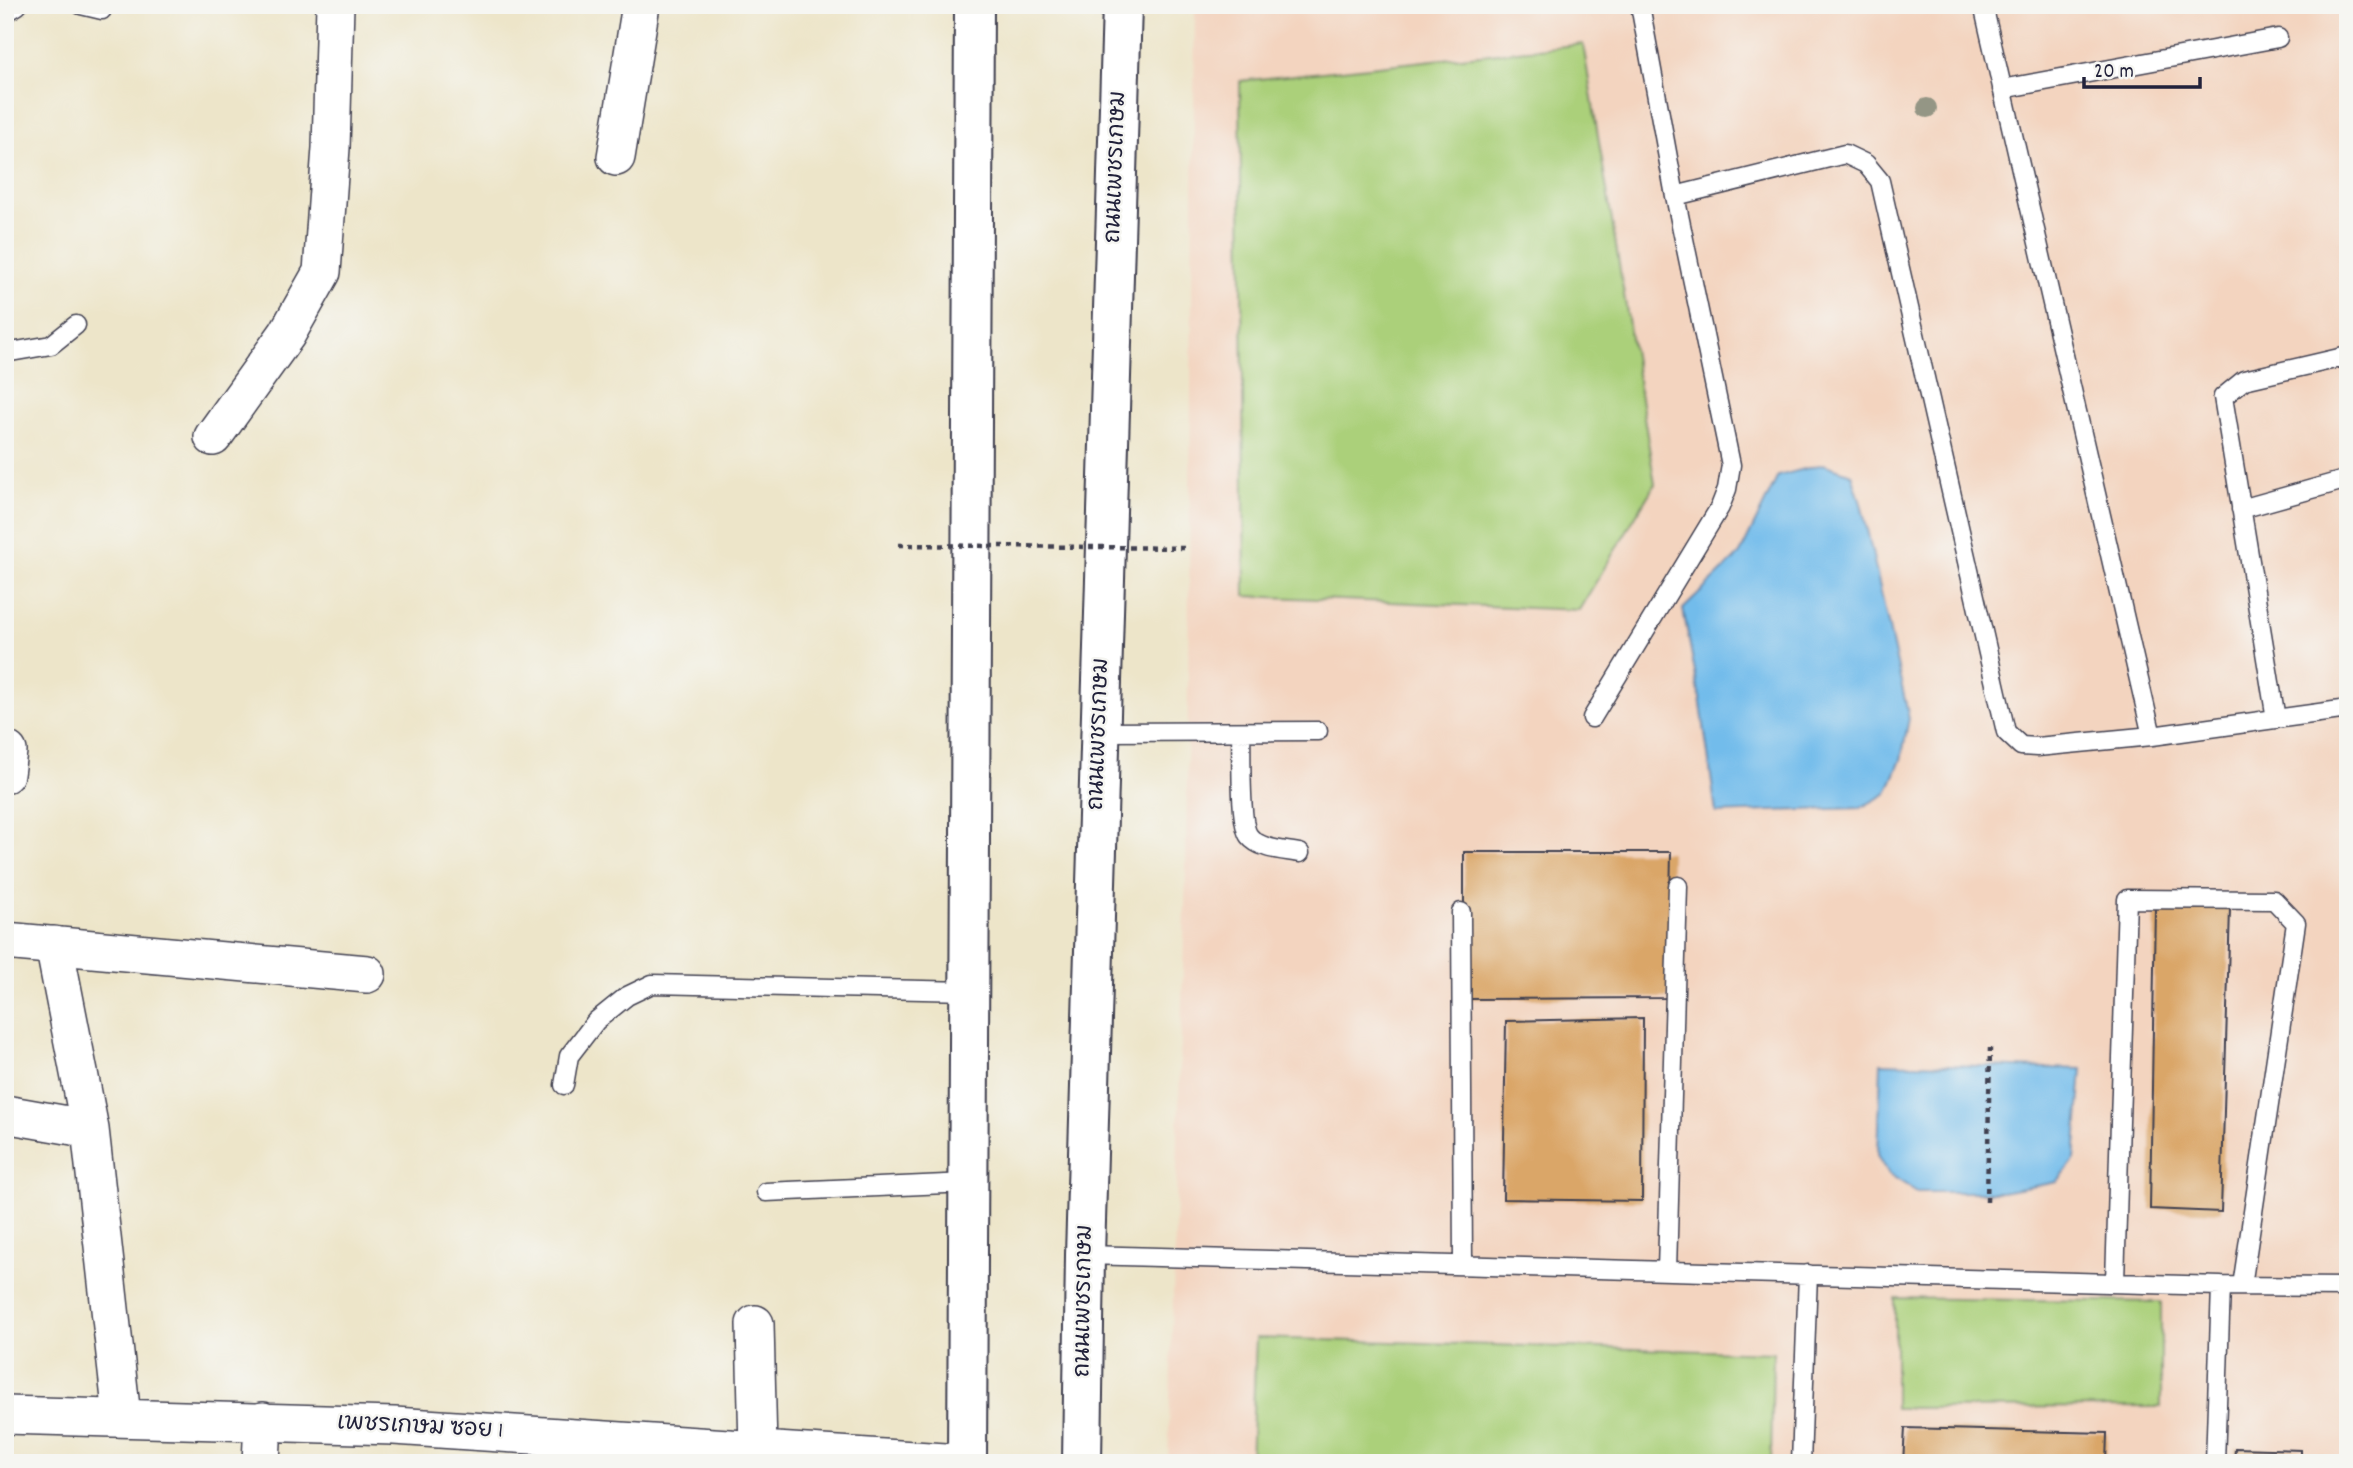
<svg xmlns="http://www.w3.org/2000/svg" width="2353" height="1468" viewBox="0 0 2353 1468" font-family="Dekko,'Playpen Sans Thai',sans-serif">
	<rect width="100%" height="100%" fill="#f6f6f2"/>
	<filter id="ink" filterUnits="userSpaceOnUse"><feTurbulence type="fractalNoise" baseFrequency=".0143" numOctaves="2"/><feDisplacementMap in="SourceGraphic" scale="14" xChannelSelector="R" yChannelSelector="G"/><feConvolveMatrix kernelMatrix="1 2 1 2 8 2 1 2 1" color-interpolation-filters="sRGB"/></filter>
	<filter id="wash" filterUnits="userSpaceOnUse"><feTurbulence type="fractalNoise" baseFrequency=".00686" numOctaves="4" result="noise"/><feDisplacementMap in="SourceGraphic" scale="28" xChannelSelector="R" yChannelSelector="G"/><feGaussianBlur stdDeviation="1.57" result="paint"/><feColorMatrix in="noise" values="0 0 0 0 0 0 0 0 0 0 0 0 0 0 0 0 0 1.4 0 .05"/><feComposite in="paint" operator="in"/></filter>
	<g filter="url(#wash)">
		<rect width="100%" height="100%" fill="#ede5c9"/>
		<path fill="#f3d4bf" d="M1214 5H2348V1463H1168L1186 872 1195 7Z"/>
		<path fill="#abd07a" stroke="#66795a" stroke-width="2" d="M1583 44 1655 484 1579 610 1245 596 1240 81Z
			M1895 1298 2161 1302V1407L1895 1408Z
			M1256 1338 1773 1353 1771 1463H1251Z"/>
		<path fill="#72bceb" stroke="#4a6f93" stroke-width="2" d="M1823 464 1852 474 1862 507 1909 718 1901 760 1887 793 1860 808 1716 813 1701 704 1683 609 1740 554 1778 476Z
			M1881 1063 2082 1069 2075 1159 2057 1182 2002 1192H1917L1889 1174 1878 1155Z"/>
		<g id="blocks">
			<path fill="#daa667" d="M1464 852H1671L1668 998 1464 999Z
				M2155 906 2230 908 2221 1212 2150 1209Z
				M1643 1018 1642 1201 1503 1199 1506 1021Z
				M1905 1428 2107 1433 2106 1463H1903Z
				M2235 1448 2301 1450V1463H2234Z"/>
		</g>
	</g>
	<g filter="url(#ink)">
		<use href="#blocks" fill-opacity="0" stroke="#403f50" stroke-width="2"/>
		<g fill="none" stroke-linecap="round" stroke-linejoin="round">
			<defs>
				<path id="service" d="M81 5 102 10
					M1983 5 2152 736
					M5 13 18 5
					M2002 89 2278 38
					M1675 196 1845 154 1866 164 1880 181 2006 732 2021 746 2037 747 2152 736 2348 709
					M5 353 51 345 76 325
					M2241 509 2348 479
					M1592 718 1720 507 1727 489 1731 465 1675 196 1640 5
					M2276 719 2223 397 2244 380 2348 356
					M1100 732 1318 731
					M1241 732C1242 751 1239 823 1249 836 1260 850 1285 850 1300 853
					M1461 912 1463 1265
					M564 1085 569 1056 596 1021 627 996 652 984 968 991
					M766 1192 968 1183
					M1085 1255 2221 1286 2348 1287
					M1667 1270 1678 886
					M2115 1281 2127 899 2274 900 2296 923 2242 1286
					M1801 1463 1808 1274
					M2215 1463 2221 1286"/>
				<path id="minor" d="M616 157 641 5
					M213 437 287 334 322 272 331 148 335 5
					M5 774 8 751
					M5 941 367 974
					M54 945 90 1129 122 1417
					M5 1114 90 1129
					M755 1324 758 1449
					M5 1415 394 1426 960 1463
					M261 1463 263 1421"/>
				<path id="trunk" d="M967 1463 974 5
					M1082 1463 1085 1255 1122 5"/>
			</defs>
			<use href="#service" stroke="#403f50" stroke-width="21"/>
			<use href="#minor" stroke="#403f50" stroke-width="40"/>
			<use href="#trunk" stroke="#403f50" stroke-width="42"/>
			<path stroke="#403f50" stroke-width="4.5" stroke-dasharray="5 5" stroke-linecap="butt" d="M1987 1202 1990 1048"/>
			<use href="#service" stroke="#fff" stroke-width="18"/>
			<use href="#minor" stroke="#fff" stroke-width="37"/>
			<use href="#trunk" stroke="#fff" stroke-width="38"/>
			<path stroke="#403f50" stroke-width="4.5" stroke-dasharray="5 5" stroke-linecap="butt" d="M899 545 1189 548"/>
		</g>
		<circle fill="#949685" cx="1927" cy="108" r="10"/>
	</g>
	<g text-anchor="middle" dominant-baseline="central" stroke-width="5" stroke-linejoin="round" paint-order="stroke">
		<g font-size="23" fill="#22223b" stroke="#f6f6f2">
			<text transform="translate(1117 167) rotate(-88)">ถนนเพชรเกษม</text>
			<text transform="translate(1100 734) rotate(-88)">ถนนเพชรเกษม</text>
			<text transform="translate(1085 1301) rotate(-89)">ถนนเพชรเกษม</text>
			<text transform="translate(420 1428) rotate(3)">เพชรเกษม ซอย 1</text>
		</g>
	</g>
	<rect width="2353" height="1468" fill="none" stroke="#f6f6f2" stroke-width="28"/>
	<path d="M2084 77v10h116v-10" fill="none" stroke="#22223b" stroke-width="3.5"/>
	<text x="2094" y="77" font-size="21" fill="#22223b" stroke="#f6f6f2" stroke-width="5" paint-order="stroke">20 m</text>
</svg>
